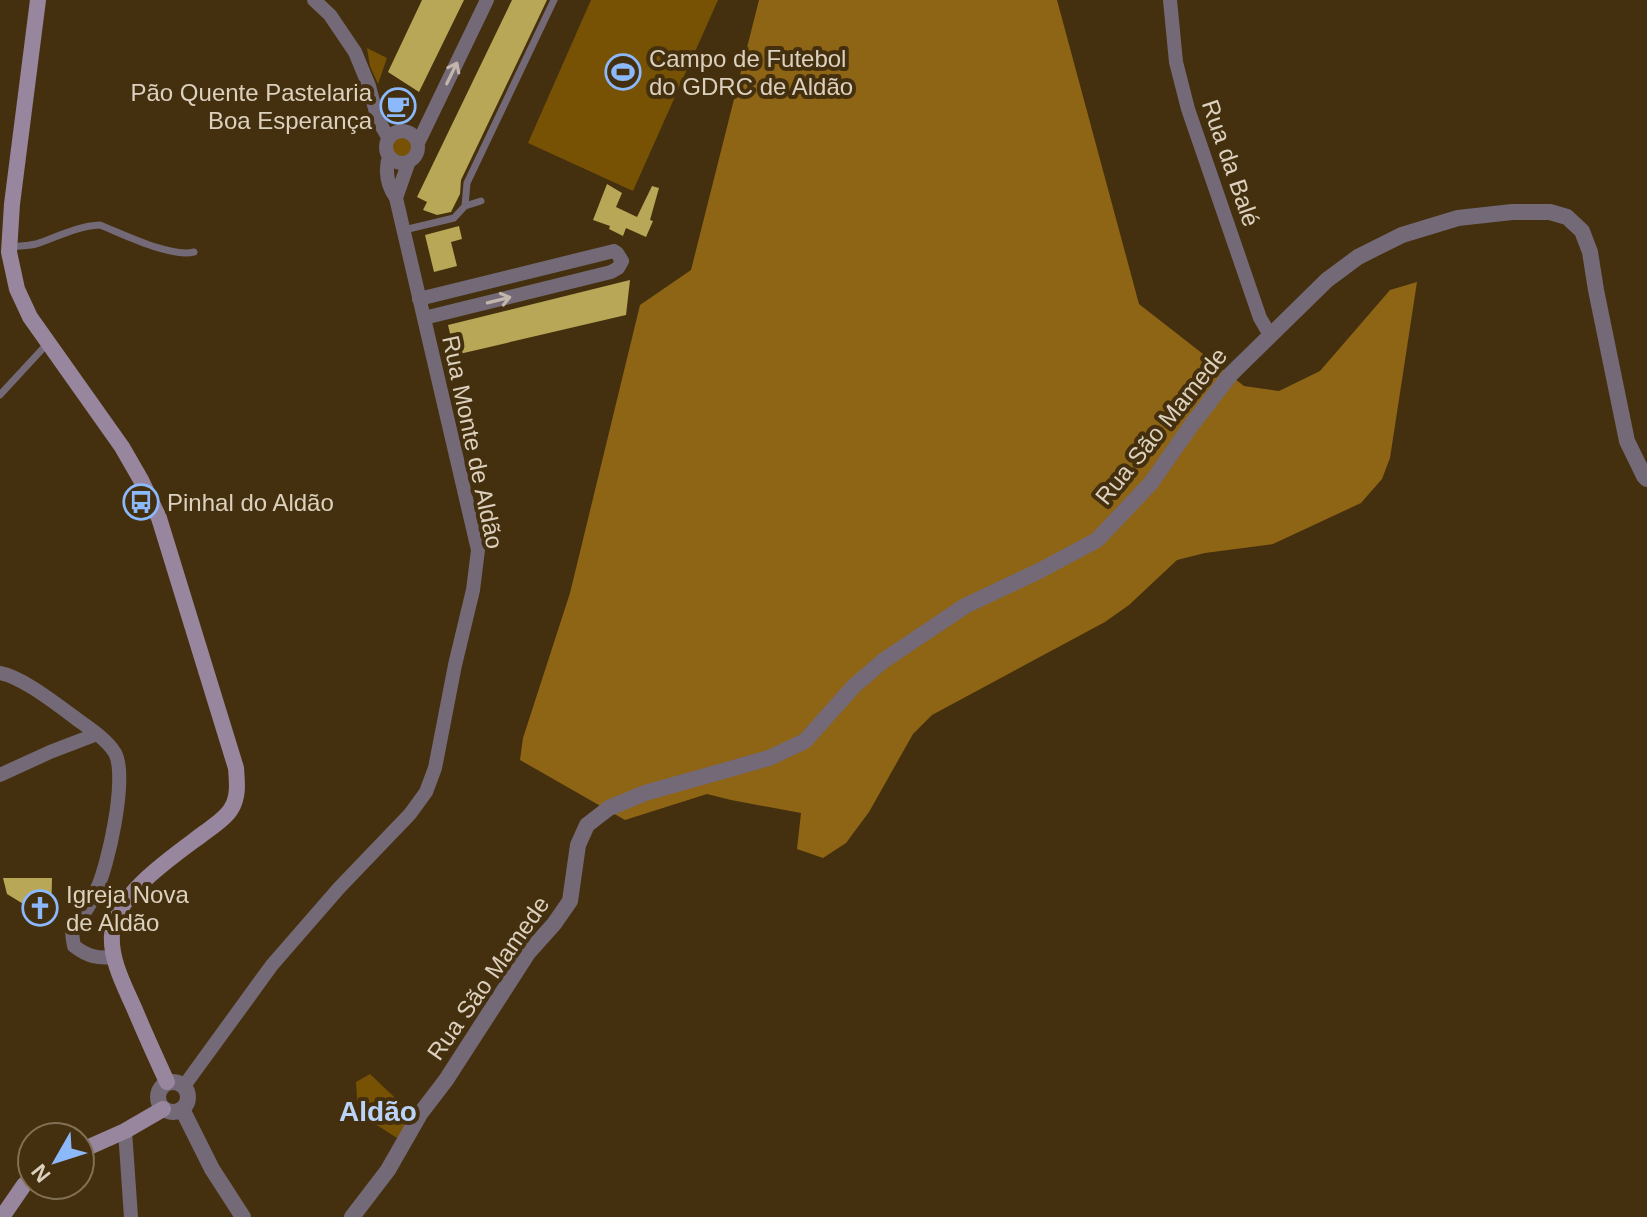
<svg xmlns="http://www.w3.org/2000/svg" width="1647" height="1217" viewBox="0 0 1647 1217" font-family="Helvetica,sans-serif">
	<rect width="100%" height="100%" fill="#44300e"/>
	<path fill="#775205" d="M591 0H718L633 191 528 143Z
		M367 48 387 58 378 84 370 66Z
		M392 147a10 10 0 1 1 20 0a10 10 0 1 1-20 0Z
		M370 1074 413 1115 397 1138 358 1113 356 1082Z"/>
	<path fill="#8e6415" d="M759 0H1057L1139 304 1244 386 1279 391 1320 371 1390 290 1417 282 1390 458 1382 479 1361 503 1273 544 1205 553 1177 560 1129 605 1105 622 932 715 913 734 869 812 846 843 823 858 797 849 801 813 731 800 707 794 625 820 520 760 523 738 570 593 640 305 691 270Z"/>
	<path fill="#b7a756" d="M422 0H464L419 92 388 72Z
		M512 0H547L461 180 460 194 451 212 437 215 423 210 427 202 417 197Z
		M607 184 622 193 616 207 637 217 652 186 659 188 650 220 653 221 646 237 626 228 623 236 609 229 610 226 593 220Z
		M459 226 462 239 451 242 457 266 434 272 425 235Z
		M630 280 626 315 455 355 448 325Z
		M3 878H52L51 921 7 894Z"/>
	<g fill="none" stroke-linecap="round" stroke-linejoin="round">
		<path stroke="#746977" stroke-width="7" d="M465 206 467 183 554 0
			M404 230 454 218 465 206 481 201
			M9 247C18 246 27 246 36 244 57 237 77 226 100 225 123 234 171 258 194 252
			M0 395 47 344"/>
		<path stroke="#746977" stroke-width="14" d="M314 0 330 15 355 52 369 86 378 120 388 137
			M1170 0 1176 62 1188 109 1260 318 1270 335
			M386 147a16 16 0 1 1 32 0a16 16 0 1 1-32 0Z
			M418 143 487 0
			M396 198 409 161
			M419 299 614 251 617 253 622 261 618 268 611 272 424 318
			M0 673C22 677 55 703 74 717 87 727 106 738 115 753 128 777 108 867 96 891 93 899 89 906 84 913 81 917 75 922 73 927 71 933 73 940 74 946 87 956 97 959 114 957
			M0 775 50 752 97 734
			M184 1086 272 965 339 888 410 814 426 792 435 768 455 665 473 590 478 550 396 198C387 185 385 170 389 156
			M125 1131 131 1217"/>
		<path stroke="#746977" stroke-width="16" d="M158 1097a15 15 0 1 1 30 0a15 15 0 1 1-30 0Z
			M182 1109 212 1169 243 1217
			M352 1217 388 1170 420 1114 446 1080 528 953 554 924 570 901 578 845 587 825 609 808 645 793 769 758 805 741 854 686 883 661 965 606 1041 570 1097 540 1151 483 1190 427 1230 375 1327 280 1358 257 1402 235 1458 218 1512 212H1550L1567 217 1582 231 1590 252 1596 290 1627 441 1644 476 1647 479"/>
		<path stroke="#97869d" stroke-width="16" d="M38 0 12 204 9 252 17 289 30 317 122 447 141 480 159 518 236 768C237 781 239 797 231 809 226 818 212 827 204 833 175 855 114 895 112 934 110 960 125 987 135 1010 145 1034 156 1058 167 1082
			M80 1151 125 1131 163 1109
			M2 1217 24 1185 32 1178"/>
	</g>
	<defs><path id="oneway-shaft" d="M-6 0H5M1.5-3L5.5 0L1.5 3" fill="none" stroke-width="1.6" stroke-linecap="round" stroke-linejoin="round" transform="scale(2)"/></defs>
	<g stroke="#c2b6ac">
		<use href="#oneway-shaft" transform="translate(452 73) rotate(-64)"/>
		<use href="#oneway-shaft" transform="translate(499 300) rotate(-14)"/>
	</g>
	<defs>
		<symbol id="stadium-ring" viewBox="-11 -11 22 22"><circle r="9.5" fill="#44300e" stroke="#8cb9fc" stroke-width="1.5"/><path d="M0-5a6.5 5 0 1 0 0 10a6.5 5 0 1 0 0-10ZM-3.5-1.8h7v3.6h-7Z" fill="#8cb9fc"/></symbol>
		<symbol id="cafe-ring" viewBox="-11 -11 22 22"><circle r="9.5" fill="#44300e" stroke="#8cb9fc" stroke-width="1.5"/><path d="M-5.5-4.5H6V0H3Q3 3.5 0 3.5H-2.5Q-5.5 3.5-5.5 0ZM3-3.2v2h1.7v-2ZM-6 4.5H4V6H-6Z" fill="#8cb9fc"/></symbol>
		<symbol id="bus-ring" viewBox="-11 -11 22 22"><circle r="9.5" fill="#44300e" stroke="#8cb9fc" stroke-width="1.5"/><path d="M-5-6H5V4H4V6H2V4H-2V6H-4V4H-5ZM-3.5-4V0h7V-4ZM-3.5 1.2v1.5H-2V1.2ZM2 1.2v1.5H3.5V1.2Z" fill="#8cb9fc"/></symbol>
		<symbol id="church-ring" viewBox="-11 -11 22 22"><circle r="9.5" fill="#44300e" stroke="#8cb9fc" stroke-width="1.5"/><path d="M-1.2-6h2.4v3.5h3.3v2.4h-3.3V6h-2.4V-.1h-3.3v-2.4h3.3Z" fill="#8cb9fc"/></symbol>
	</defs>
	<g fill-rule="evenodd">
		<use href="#stadium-ring" x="603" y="52" width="40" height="40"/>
		<use href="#cafe-ring" x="378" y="86" width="40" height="40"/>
		<use href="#bus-ring" x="121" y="482" width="40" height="40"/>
		<use href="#church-ring" x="20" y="888" width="40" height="40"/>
	</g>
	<g text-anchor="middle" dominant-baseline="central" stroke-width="8" stroke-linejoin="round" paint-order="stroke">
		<g font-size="24" fill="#dcd0be" stroke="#44300e" text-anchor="start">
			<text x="649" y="58">Campo de Futebol<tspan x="649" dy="28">do GDRC de Aldão</tspan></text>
			<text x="372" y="92" text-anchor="end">Pão Quente Pastelaria<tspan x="372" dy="28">Boa Esperança</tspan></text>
			<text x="167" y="502">Pinhal do Aldão</text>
			<text x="66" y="894">Igreja Nova<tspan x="66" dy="28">de Aldão</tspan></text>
		</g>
		<g font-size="24" fill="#dcd0be" stroke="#44300e">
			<text transform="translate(1231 163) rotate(71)">Rua da Balé</text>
			<text transform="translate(1161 426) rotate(-51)">Rua São Mamede</text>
			<text transform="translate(473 442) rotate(78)">Rua Monte de Aldão</text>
			<text transform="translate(488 978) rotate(-55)">Rua São Mamede</text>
		</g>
		<g font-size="28" font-weight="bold" fill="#b9d3f9" stroke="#44300e">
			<text x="378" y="1111">Aldão</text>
		</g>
	</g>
	<g transform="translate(56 1161) rotate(231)"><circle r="38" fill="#44300e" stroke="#817054" stroke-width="2"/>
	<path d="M0-6L14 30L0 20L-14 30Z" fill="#8cb9fc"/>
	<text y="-12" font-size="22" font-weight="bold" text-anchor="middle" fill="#dcd0be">N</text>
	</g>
</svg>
